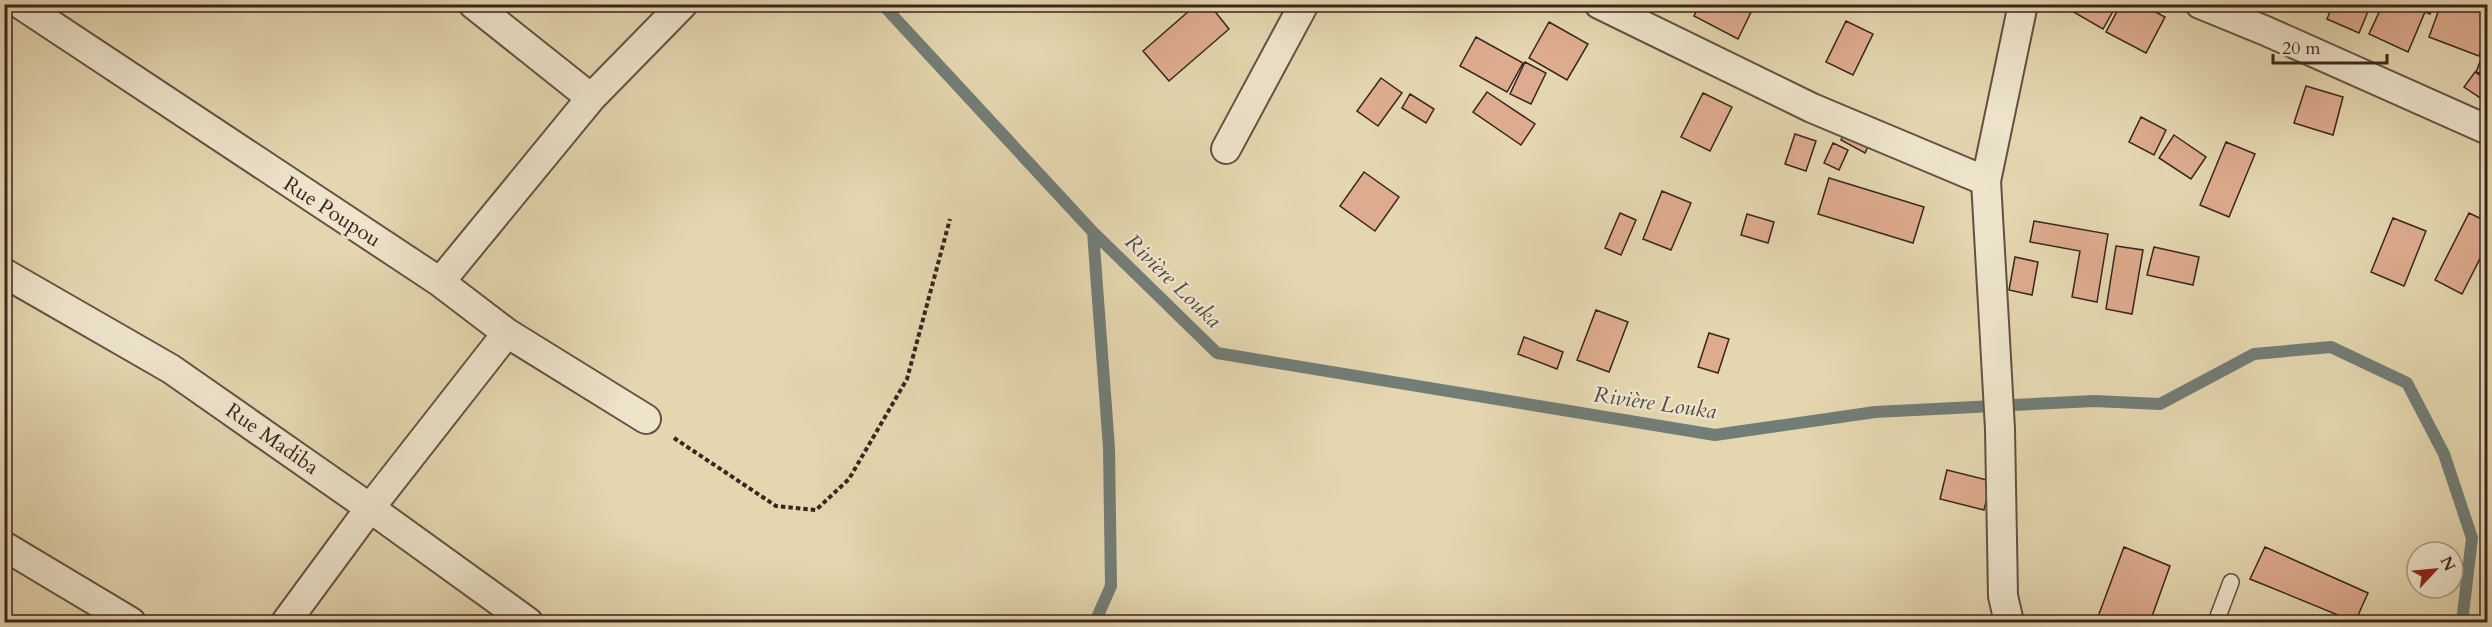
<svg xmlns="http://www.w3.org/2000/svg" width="2492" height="627" viewBox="0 0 2492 627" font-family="Cardo,serif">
	<rect width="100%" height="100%" fill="#e4d6af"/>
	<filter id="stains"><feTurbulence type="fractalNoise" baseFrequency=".00333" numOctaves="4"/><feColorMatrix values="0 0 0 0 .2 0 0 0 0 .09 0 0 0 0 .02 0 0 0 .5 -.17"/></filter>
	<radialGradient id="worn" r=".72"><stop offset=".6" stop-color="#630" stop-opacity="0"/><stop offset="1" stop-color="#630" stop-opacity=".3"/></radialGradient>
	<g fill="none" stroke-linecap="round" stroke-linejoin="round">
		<path stroke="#727d77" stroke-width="12" d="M882 4 1093 232 1217 353 1715 435 1875 412 2094 401 2160 404 2254 354 2331 347 2407 383 2444 454 2472 538 2462 622
			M1093 232 1109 448 1111 586 1095 622"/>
	</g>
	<path fill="#ddab8e" stroke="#3a251e" stroke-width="1.5" d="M1197 4H1209L1229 29 1169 81 1143 51Z
		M1700 4H1755L1738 39 1694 16Z
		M2073 4H2117L2103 29 2070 10Z
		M2121 4H2141L2165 17 2146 53 2106 32Z
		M2333 4H2371L2359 33 2327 19Z
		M2383 4H2434L2430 14 2425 12 2408 52 2369 34Z
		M2441 4H2488V32L2479 56 2429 37Z
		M1846 21 1873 34 1853 75 1826 62Z
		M1549 22 1588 44 1567 80 1529 58Z
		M1476 37 1523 63 1507 92 1460 66Z
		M2488 41V76L2476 72Z
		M1525 62 1546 73 1531 104 1510 94Z
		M2475 72 2488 81V103L2464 87Z
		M1381 78 1402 93 1378 126 1357 111Z
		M2306 86 2343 97 2333 135 2294 123Z
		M1487 92 1535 124 1521 145 1473 112Z
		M1703 93 1732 107 1710 151 1681 137Z
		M1410 94 1434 109 1426 123 1402 108Z
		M2141 117 2166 130 2154 155 2129 142Z
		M1848 126 1872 138 1865 153 1841 140Z
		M1795 134 1816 141 1806 171 1785 164Z
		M2174 135 2206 157 2191 179 2159 158Z
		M2226 142 2255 154 2229 217 2200 205Z
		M1833 143 1848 150 1839 170 1824 163Z
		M1364 172 1399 197 1375 231 1340 206Z
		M1829 178 1924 207 1913 243 1818 214Z
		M1662 191 1691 203 1671 250 1643 239Z
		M1620 213 1636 220 1621 255 1605 248Z
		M2469 213 2488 222V243L2462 294 2435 280Z
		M1747 214 1774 222 1768 243 1741 235Z
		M2393 218 2426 231 2404 286 2371 272Z
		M2034 221 2108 234 2097 302 2072 297 2080 251 2030 242Z
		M2116 246 2143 250 2132 314 2106 309Z
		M2154 247 2199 257 2193 285 2147 275Z
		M2015 257 2038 262 2032 295 2009 290Z
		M1596 310 1628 322 1609 372 1577 360Z
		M1709 333 1729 339 1718 373 1698 367Z
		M1524 337 1563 352 1557 369 1518 354Z
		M1947 470 1991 481 1984 510 1940 499Z
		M2124 547 2170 566 2150 622H2096Z
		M2265 547 2368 593 2355 622 2250 579Z"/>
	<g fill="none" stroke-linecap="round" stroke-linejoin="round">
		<defs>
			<path id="service" d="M2216 622 2231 582"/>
			<path id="minor" d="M20 4 440 282 507 333 646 419
				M473 4 591 98
				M1599 4 1812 108 1986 181
				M2200 4 2266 31 2488 130
				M1226 149 1304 4
				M4 273 171 369 370 508 528 622
				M440 282 591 98 683 4
				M4 546 131 622
				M286 622 370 508 507 333
				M2009 622 2003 596 2000 429 1986 181 2023 4"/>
		</defs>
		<use href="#service" stroke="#645142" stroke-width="18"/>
		<use href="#minor" stroke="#645142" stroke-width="32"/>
		<path stroke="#3a251e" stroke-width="4" stroke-dasharray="4.5 3" stroke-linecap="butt" d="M674 438 776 506 816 510 849 479 907 379 950 219"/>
		<use href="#service" stroke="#ede4cb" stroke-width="15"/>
		<use href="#minor" stroke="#ede4cb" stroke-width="28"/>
	</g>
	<g text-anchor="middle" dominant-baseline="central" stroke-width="4.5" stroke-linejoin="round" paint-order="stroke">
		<g font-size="21" fill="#3a251e" stroke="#ede4cb">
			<text transform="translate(332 212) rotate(33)">Rue Poupou</text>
			<text transform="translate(272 439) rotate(35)">Rue Madiba</text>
		</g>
		<g font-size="22" font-style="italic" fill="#524a43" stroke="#ede4cb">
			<text transform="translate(1173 281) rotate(44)">Rivière Louka</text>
			<text transform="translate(1655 403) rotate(8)">Rivière Louka</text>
		</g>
	</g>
	<rect width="2492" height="627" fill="none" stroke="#e4d6af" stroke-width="24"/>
	<rect x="6" y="6" width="2480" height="615" fill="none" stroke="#3a251e" stroke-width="3"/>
	<rect x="12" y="12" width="2468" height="603" fill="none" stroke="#3a251e" stroke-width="1.5"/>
	<g transform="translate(2435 570) rotate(64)"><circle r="28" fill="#ede4cb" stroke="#a59886" stroke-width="1.5"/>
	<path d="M0-4.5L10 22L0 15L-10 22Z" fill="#8f2418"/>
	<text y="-9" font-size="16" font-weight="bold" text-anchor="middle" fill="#3a251e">N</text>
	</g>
	<path d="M2273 54v9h114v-9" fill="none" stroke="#3a251e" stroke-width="3"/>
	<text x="2282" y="54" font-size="18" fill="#3a251e" stroke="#ede4cb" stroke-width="4.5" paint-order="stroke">20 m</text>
	<rect width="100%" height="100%" filter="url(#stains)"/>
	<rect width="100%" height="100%" fill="url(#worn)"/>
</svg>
